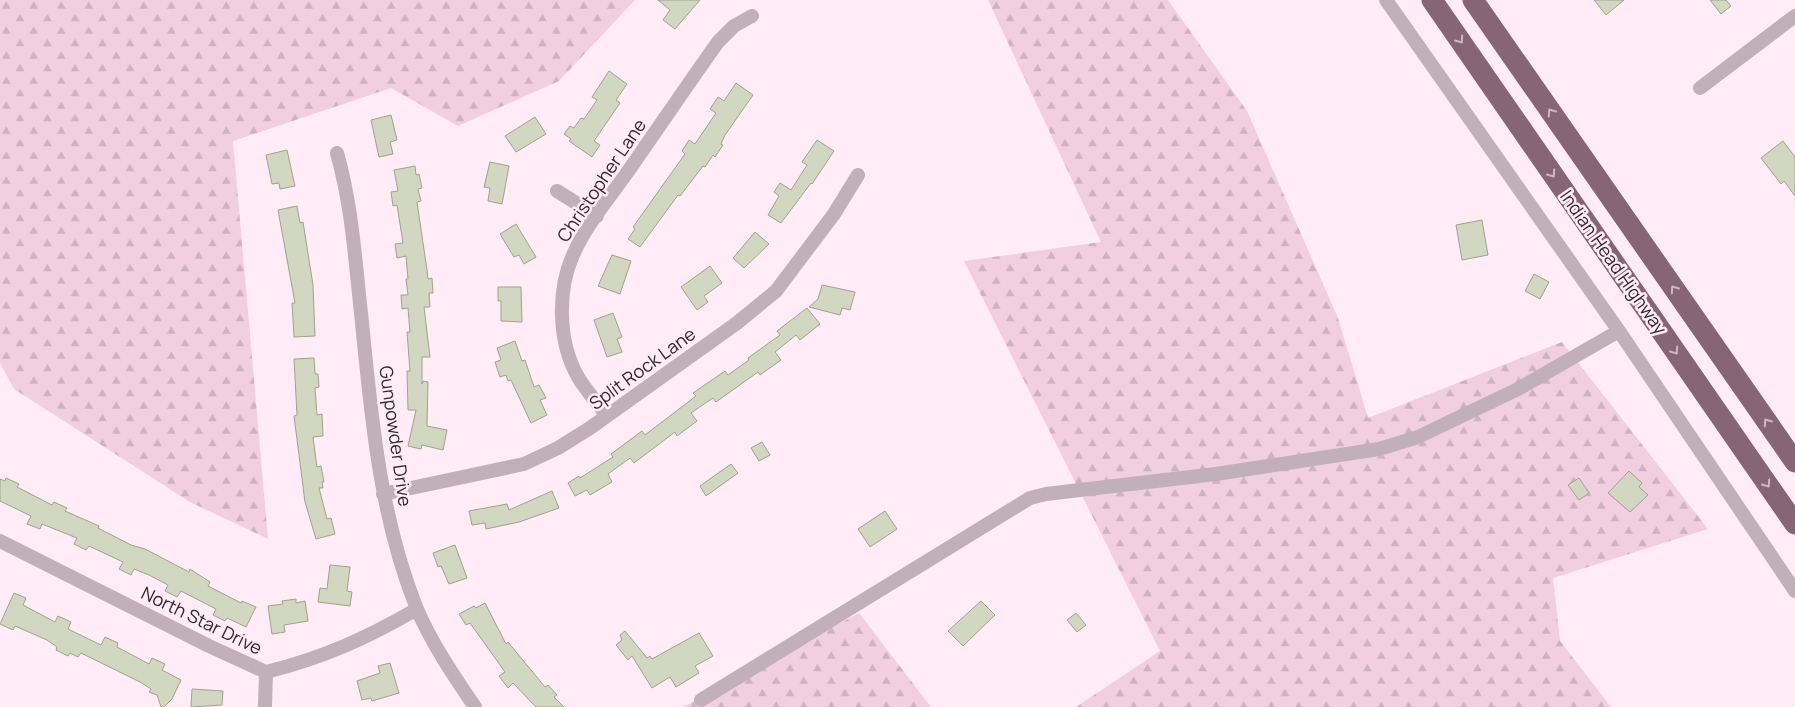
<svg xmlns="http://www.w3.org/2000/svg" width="1795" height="707" viewBox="0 0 1795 707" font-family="Manrope,sans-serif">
	<defs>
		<pattern id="forest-firs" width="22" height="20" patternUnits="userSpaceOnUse" patternTransform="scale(1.25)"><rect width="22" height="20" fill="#f1cfe1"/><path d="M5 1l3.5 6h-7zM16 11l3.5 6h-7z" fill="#cfb2c1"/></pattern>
	</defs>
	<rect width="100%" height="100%" fill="#ffecf6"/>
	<path fill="url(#forest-firs)" d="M0 0H635L559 81 458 126 391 88 233 141 268 539 190 502 14 389 0 363Z
		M988 0H1168L1247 111 1338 318 1368 418 1562 342 1708 529 1553 578 1560 641 1611 707H1076L1160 651 964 261 1101 242Z
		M859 613 931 707H683Z"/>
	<path fill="#d1d7c1" stroke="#9ea38e" d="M658 0H700L675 29 663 20 670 10Z
		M1594 0H1624L1606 15Z
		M1710 0H1726L1731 6 1721 14Z
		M609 71 627 84 616 100 620 103 594 141 600 145 592 157 569 141 571 139 564 134 570 126 574 128 581 118 584 119 597 100 592 97Z
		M736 83 753 95 725 135 721 144 723 145 715 157 713 155 705 167 703 166 680 196 678 195 640 247 628 239 635 229 633 227 685 154 682 151 689 140 695 144 716 113 710 109 718 97 724 101Z
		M391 115 397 140 390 142 393 154 379 157 371 120Z
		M535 117 546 134 516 152 505 136Z
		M817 140 834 151 812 184 811 183 781 223 768 215 779 196 774 192 780 183 791 190 807 165 802 162Z
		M1783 141 1795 157V196L1784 181 1781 184 1761 158Z
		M287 150 295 186 280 189 279 183 272 184 266 155Z
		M490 162 509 166 502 204 488 201 490 188 484 187Z
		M415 166 416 175 419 174 422 188 418 189 421 201 417 202 427 270 428 279 432 278 433 293H429L430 307H424L430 357H422V384L423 381 428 382 427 426 447 430 443 450 422 445 421 449 408 446 416 410H408L407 371H410L407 332H410L408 308 402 309 401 295H408L406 279H408L406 256 397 258 395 244 403 243 397 205 393 206 391 192 398 191 394 170Z
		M297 206 300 223 303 222 313 285 315 336 294 337 292 303H295L278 210Z
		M1482 220 1488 255 1462 260 1456 225Z
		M516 224 536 257 524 264 519 255 514 257 500 234Z
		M755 232 769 244 744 268 733 258Z
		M612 255 631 261 620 294 598 286Z
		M710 266 722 283 704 296 708 302 697 310 681 287Z
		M1534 274 1549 282 1540 299 1525 291Z
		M822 285 855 292 850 310 842 308 840 315 809 307 818 299Z
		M498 287H521L522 322 501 321V301H498Z
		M807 308 820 324 800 340 796 335 775 352 781 360 760 375 758 372 716 402 713 398 691 413 697 421 677 436 675 432 634 463 630 458 608 474 612 482 590 495 587 490 575 496 568 483 579 476 580 478 613 457 611 454 642 431 645 435 696 396 693 393 725 371 728 375 749 360 748 358 780 335 777 331Z
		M613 313 622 337 617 339 622 352 607 357 594 320Z
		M515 341 522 361 525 360 534 387 539 385 546 398 540 400 547 415 531 423 511 380 508 381 506 375 500 377 495 362 501 360 497 348Z
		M314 358 315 374H318L319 387 315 388 317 415 322 414 323 436 313 437 317 467 321 466 324 482H322L323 488H319L327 519 331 518 335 534 316 539 305 502 294 416 297 415 294 359Z
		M762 442 770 455 759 461 751 448Z
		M731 464 738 473 706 496 700 486Z
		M1629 471 1642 483 1639 487 1648 495 1630 512 1608 493Z
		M6 478 19 484 17 487 52 505 54 502 67 508 65 511 99 526 98 528 131 545 145 549 189 572 190 569 210 582 208 586 241 603 242 601 256 607 246 627 227 618 225 621 213 615 216 609 181 591 177 597 165 591 168 585 149 575 134 569 131 575 119 569 123 562 89 546 86 550 74 544 77 538 42 524 40 529 27 524 31 516 0 501V479L5 481Z
		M1579 478 1589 493 1579 500 1568 485Z
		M552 491 559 508 519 522 486 529 485 523 472 525 469 511 507 504 509 510Z
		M885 511 897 529 870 547 858 529Z
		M455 545 467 578 449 584 441 566 438 567 433 553Z
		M330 565 350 567 347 591 352 592 350 606 318 602 320 588 327 589Z
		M14 593 26 598 23 605 55 622 58 616 71 622 68 629 101 645 105 637 118 643 117 647 149 664 152 658 165 664 162 670 181 680 172 699 164 707H161L157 695 149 692 151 689 140 682 81 653 78 657 70 653 68 656 56 650 57 647 47 640 15 626 13 630 0 624Z
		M296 599V603L305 601 308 621 284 625 285 632 272 634 268 606 283 604 282 601Z
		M981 601 995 615 963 646 948 631Z
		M485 603 506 644 508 642 545 687 548 685 557 695 554 697 564 707H536L513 683 508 688 499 676 505 672 470 623 466 625 459 614 474 606 476 608Z
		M1076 613 1086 625 1077 632 1067 620Z
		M625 631 647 658 650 656 652 659 699 633 713 656 695 666 699 673 676 687 670 677 652 688 632 656 628 660 616 645 622 640 620 635Z
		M390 663 399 693 372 701 371 698 362 700 357 681 380 673 378 666Z
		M192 689 223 691 222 705 191 707Z"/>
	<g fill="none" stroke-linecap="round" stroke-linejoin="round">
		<path stroke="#c1b0b9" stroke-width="14" d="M1386 0 1619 331 1795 591
			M1700 88 1795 16
			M337 153C352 206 355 259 361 313 371 413 379 515 417 609 432 644 454 676 475 707
			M557 191 597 216
			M607 416C598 403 586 391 578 377 558 342 557 291 573 255 586 225 610 197 629 170 659 127 688 84 718 42L734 26 752 16
			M383 494 524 464 558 448 590 428 737 323 776 291 834 214 858 175
			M0 541 209 646 266 672C323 658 367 638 417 609
			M701 700 1030 498 1046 494 1216 474 1379 449 1418 437 1518 389 1619 331
			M265 707 266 672"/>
		<path stroke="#866577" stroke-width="21" d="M1432 0 1795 524
			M1473 0 1795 462"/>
	</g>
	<defs><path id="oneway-chevron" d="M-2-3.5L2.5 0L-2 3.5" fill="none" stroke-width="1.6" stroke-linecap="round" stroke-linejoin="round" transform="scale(1.25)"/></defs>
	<g stroke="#cfb6c3">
		<use href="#oneway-chevron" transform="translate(1460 40) rotate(55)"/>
		<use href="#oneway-chevron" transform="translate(1551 112) rotate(-125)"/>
		<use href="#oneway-chevron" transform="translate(1552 174) rotate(55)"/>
		<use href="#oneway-chevron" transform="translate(1674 289) rotate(-125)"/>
		<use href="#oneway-chevron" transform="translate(1675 351) rotate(55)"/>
		<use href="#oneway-chevron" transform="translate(1767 422) rotate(-125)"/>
		<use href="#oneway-chevron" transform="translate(1767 484) rotate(55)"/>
	</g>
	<g text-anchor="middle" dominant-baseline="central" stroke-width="5" stroke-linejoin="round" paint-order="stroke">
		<g font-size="18" fill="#30272c" stroke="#ffecf6">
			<text transform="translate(601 180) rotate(-56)">Christopher Lane</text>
			<text transform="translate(1614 262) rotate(55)">Indian Head Highway</text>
			<text transform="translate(642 368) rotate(-36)">Split Rock Lane</text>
			<text transform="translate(396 436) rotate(82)">Gunpowder Drive</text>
			<text transform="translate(202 620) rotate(26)">North Star Drive</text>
		</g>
	</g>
</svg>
